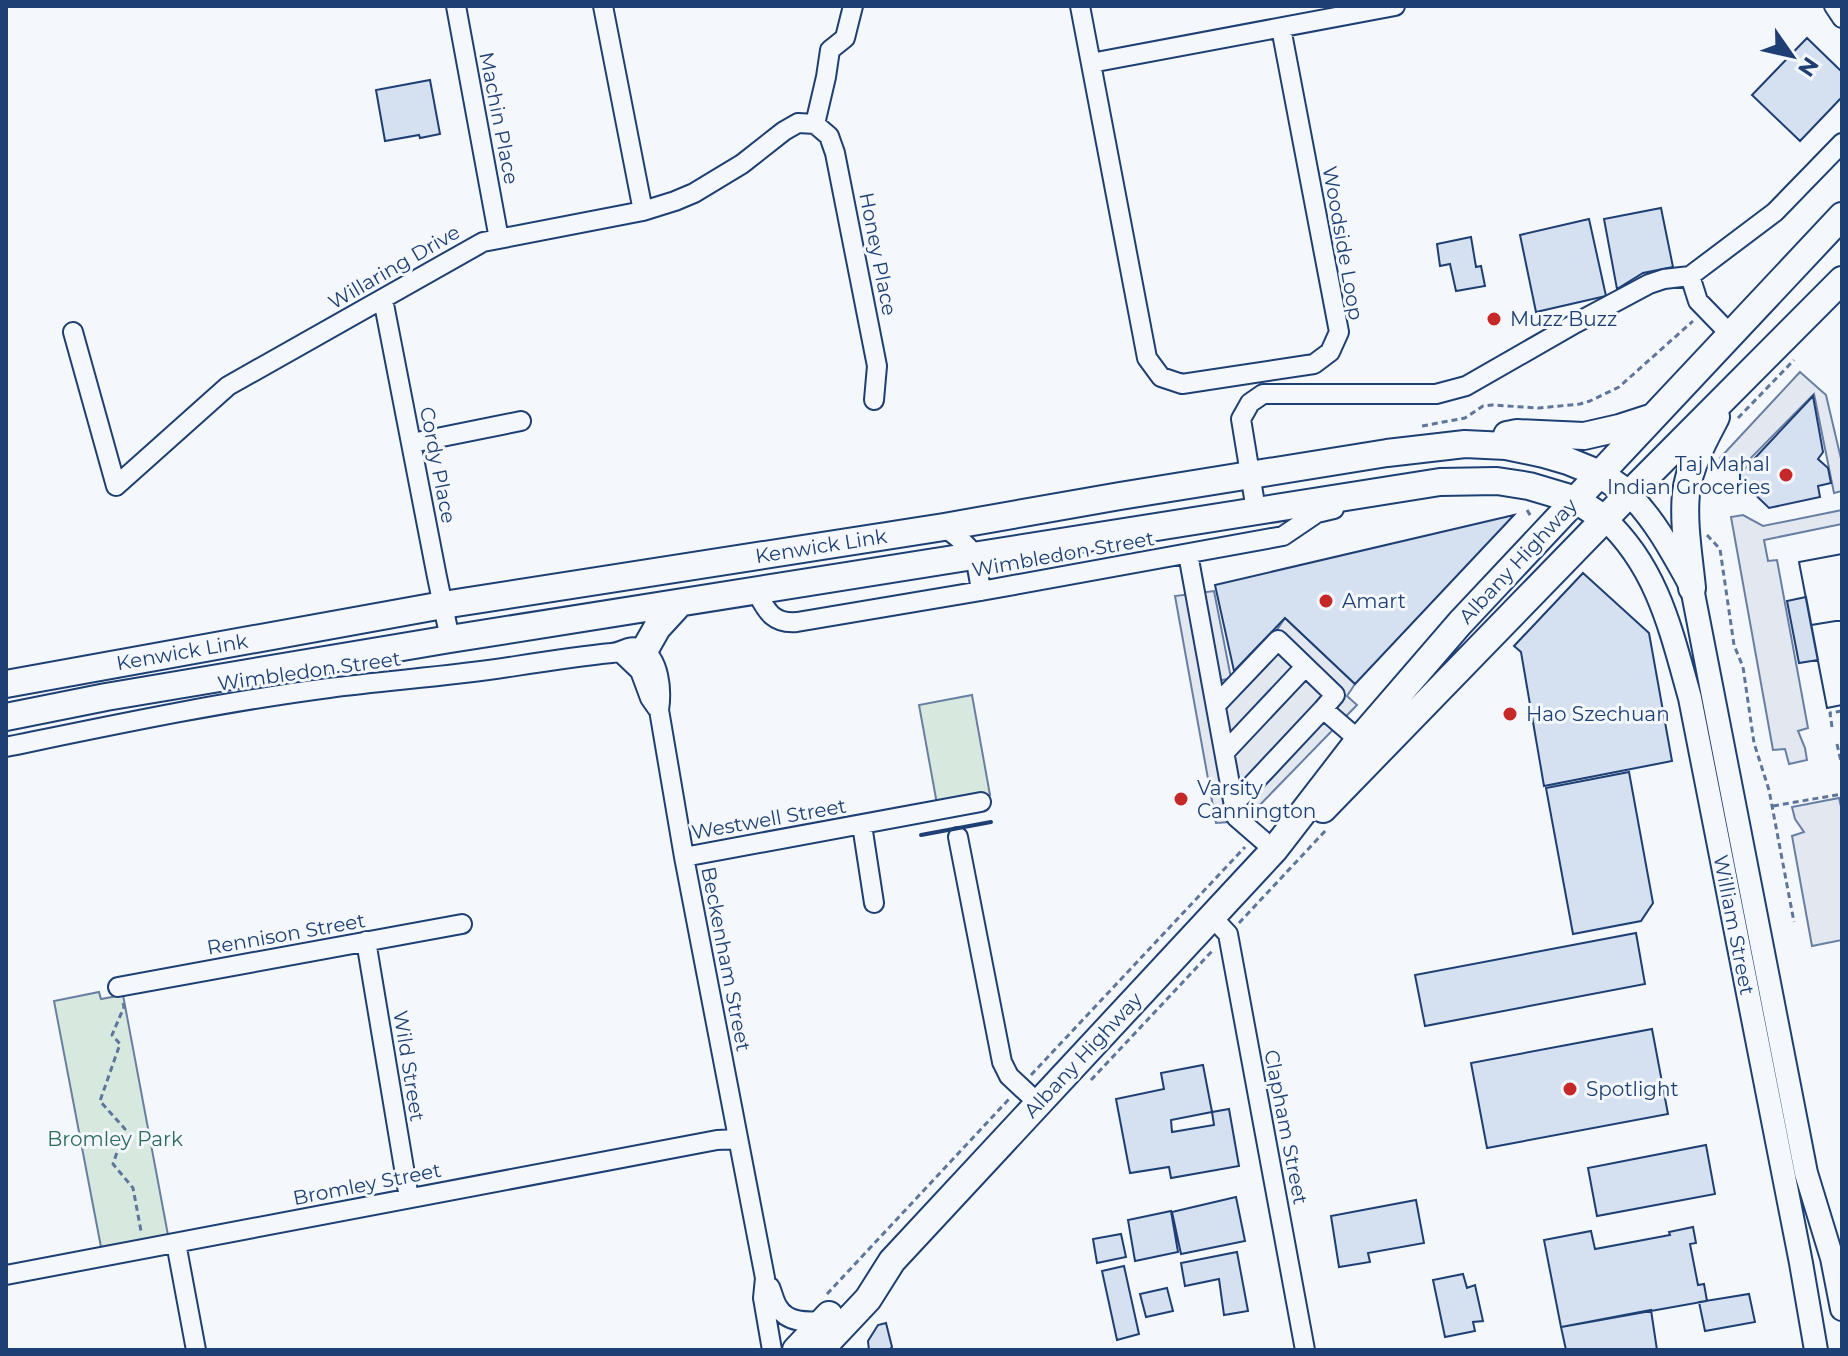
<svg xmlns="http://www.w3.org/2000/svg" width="1848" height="1356" viewBox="0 0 1848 1356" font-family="Montserrat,sans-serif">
	<rect width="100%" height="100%" fill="#f4f7fb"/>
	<path fill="#d7e8df" stroke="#687fa3" stroke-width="2" d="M972 695 990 795 937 804 919 705Z
		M99 992 101 999 123 995 168 1235 101 1247 54 1001Z"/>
	<path fill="#e3e8f0" stroke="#687fa3" stroke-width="2" d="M1800 372 1826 395 1842 463V491L1834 493 1814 394 1738 471 1728 465 1720 458Z
		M1842 510V524L1764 540 1768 561 1777 560 1808 728 1798 731 1805 748 1807 760 1789 764 1785 749 1773 750 1731 517 1743 515 1763 526Z
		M1214 591 1231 678 1206 684 1230 822 1216 823 1175 596Z
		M1285 618 1355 684 1347 696 1357 705 1253 812 1244 805 1224 707Z
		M1839 798 1842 811V940L1812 946 1792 836 1804 832 1795 819 1792 807Z"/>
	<path fill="#d5e0f0" stroke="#1d3f73" stroke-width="2" fill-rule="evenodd" d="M1807 38 1842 72V97L1800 141 1752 95Z
		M430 80 440 134 420 138 419 135 385 141 376 90Z
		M1661 208 1673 267 1643 273 1617 289 1604 219Z
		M1589 219 1606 296 1536 312 1520 235Z
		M1471 237 1476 267 1481 266 1485 286 1456 291 1450 264 1440 266 1437 244Z
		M1813 396 1823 452 1818 459 1828 468 1831 483 1818 486 1820 497 1769 508 1740 480V474Z
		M1514 515 1355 684 1285 618 1234 671 1215 585Z
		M1842 554V705L1827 708 1799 562Z
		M1842 554V620L1811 625 1799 562Z
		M1583 573 1649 633 1672 761 1544 786 1521 652 1514 646Z
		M1806 597 1818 660 1799 663 1787 601Z
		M1842 620V705L1827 708 1811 625Z
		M1629 772 1653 903 1641 921 1573 934 1546 788Z
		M1636 933 1645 984 1425 1026 1415 975Z
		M1652 1029 1668 1114 1487 1148 1471 1063Z
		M1203 1065 1212 1112 1229 1109 1239 1166 1171 1178 1169 1167 1130 1173 1116 1099 1164 1089 1161 1073ZM1212 1112 1214 1125 1172 1132 1171 1120Z
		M1706 1145 1715 1194 1597 1216 1588 1168Z
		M1236 1197 1245 1241 1181 1254 1172 1212Z
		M1416 1200 1424 1243 1368 1253 1370 1262 1339 1267 1331 1216Z
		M1171 1211 1178 1252 1135 1261 1128 1220Z
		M1693 1227 1696 1243 1690 1244 1698 1285 1704 1284 1707 1301 1561 1327 1544 1240 1591 1231 1595 1249 1670 1235 1669 1232Z
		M1121 1234 1126 1257 1097 1263 1093 1239Z
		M1237 1252 1248 1311 1224 1315 1219 1279 1185 1286 1181 1263Z
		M1124 1266 1139 1334 1117 1340 1102 1271Z
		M1463 1274 1467 1288 1475 1285 1483 1321 1473 1322 1475 1331 1445 1337 1433 1280Z
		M1167 1288 1173 1311 1146 1317 1140 1294Z
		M1749 1294 1755 1322 1705 1331 1699 1302Z
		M1651 1310 1657 1350H1566L1561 1327Z
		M886 1323 892 1347 889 1350H869L868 1341 878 1325Z"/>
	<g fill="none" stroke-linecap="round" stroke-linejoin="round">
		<defs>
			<path id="minor" d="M456 6 499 239
				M603 6 643 211
				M1080 6 1147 358 1161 377 1182 384 1314 364 1330 352 1339 332 1281 28
				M1834 6 1842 18
				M1091 63 1395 6
				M815 124 829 136 835 153 877 366 874 400
				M815 124 826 77 830 50 845 38 853 6
				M1690 276 1698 301 1730 334
				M383 299 437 577 450 639
				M73 332 116 486 228 386 483 242 643 211 675 201 694 193 742 164 784 131 798 123 815 124
				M412 443 521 421
				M1256 510 1241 419 1250 403 1263 394H1436L1466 386 1576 323 1649 284 1664 279 1690 276 1775 212 1842 143
				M944 527C977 551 975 553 981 591
				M1188 554 1236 817 1274 850
				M756 591C766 610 772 624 797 622L981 591 1283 536 1317 513 1334 509
				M620 652 640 671 650 698 657 708
				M1217 704 1278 640 1335 695 1323 709
				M6 747C113 725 221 702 329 688 391 680 454 676 516 666 548 661 580 656 612 653 623 652 629 644 641 649 660 659 662 691 659 710L684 857 765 1278 763 1298 772 1350
				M1225 752 1305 667
				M1234 804 1323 709 1359 740
				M862 825 874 903
				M958 837 1002 1062 1009 1076 1038 1103
				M684 857 981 802
				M1212 917 1228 934 1305 1350
				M366 941 409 1198
				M118 987 462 924
				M176 1243 196 1350
				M6 1275 717 1140 738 1139
				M770 1287C773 1294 774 1301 778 1307 787 1323 807 1322 823 1321"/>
			<path id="major" d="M1629 494C1656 521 1673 554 1692 588L1806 1173 1832 1258 1842 1309
				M1605 519C1658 568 1671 631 1690 698L1801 1263 1816 1350"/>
			<path id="highway" d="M1507 435 1517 433 1584 436 1619 428 1653 417
				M1692 588C1689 557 1683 524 1686 493 1689 467 1704 440 1716 417
				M644 651 657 628 680 603
				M6 684 443 605 944 527 1120 496 1387 453 1465 444 1506 446 1544 454 1568 461 1600 474 1629 494
				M6 717 106 697 450 639 1440 482 1497 481 1529 486 1576 500 1605 519
				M1323 809 1629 494 1842 280
				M796 1350 829 1315
				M820 1350 868 1299 892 1261 1274 850 1359 740 1460 623 1842 216"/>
		</defs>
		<use href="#minor" stroke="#1d3f73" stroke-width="22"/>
		<use href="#major" stroke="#1d3f73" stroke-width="26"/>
		<use href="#highway" stroke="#1d3f73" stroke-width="30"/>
		<path stroke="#5e769c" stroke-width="3" stroke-dasharray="6 4" stroke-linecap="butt" d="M1738 418 1794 360
			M1422 426 1465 418 1483 406 1492 405 1539 408 1580 404 1590 401 1619 387 1693 321
			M1527 510 1532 518
			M1707 535 1720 549 1734 645 1743 667 1754 743 1769 790 1794 922
			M1832 727 1830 713 1842 711
			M1837 744 1842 766
			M1773 806 1842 794
			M1239 923 1327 829
			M123 1003 124 1007 112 1035 120 1044 100 1101 125 1129 113 1164 133 1188 141 1231
			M1031 1075 1245 847
			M1091 1080 1214 949
			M827 1294 1010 1098"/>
		<use href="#minor" stroke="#f4f7fb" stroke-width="18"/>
		<use href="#major" stroke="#f4f7fb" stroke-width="22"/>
		<use href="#highway" stroke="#f4f7fb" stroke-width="26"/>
		<path stroke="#1d3f73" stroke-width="4" d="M921 835 991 822"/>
	</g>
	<g fill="#c62828" stroke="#f4f7fb" stroke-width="3">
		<circle cx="1494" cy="319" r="8"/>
		<circle cx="1786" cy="475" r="8"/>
		<circle cx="1326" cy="601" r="8"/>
		<circle cx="1510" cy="714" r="8"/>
		<circle cx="1181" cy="799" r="8"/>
		<circle cx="1570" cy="1089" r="8"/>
	</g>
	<g text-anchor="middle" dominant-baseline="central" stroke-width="6" stroke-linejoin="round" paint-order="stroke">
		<g font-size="20" fill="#1d3f73" stroke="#f4f7fb">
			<text transform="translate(499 118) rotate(79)">Machin Place</text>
			<text transform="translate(1343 243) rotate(80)">Woodside Loop</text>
			<text transform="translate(878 254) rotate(79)">Honey Place</text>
			<text transform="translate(394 267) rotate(-30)">Willaring Drive</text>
			<text transform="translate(438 465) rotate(79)">Cordy Place</text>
			<text transform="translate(821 546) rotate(-9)">Kenwick Link</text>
			<text transform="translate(1063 554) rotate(-10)">Wimbledon Street</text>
			<text transform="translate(1518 561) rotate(-47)">Albany Highway</text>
			<text transform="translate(182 652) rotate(-10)">Kenwick Link</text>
			<text transform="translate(309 671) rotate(-8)">Wimbledon Street</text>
			<text transform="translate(769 819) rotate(-10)">Westwell Street</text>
			<text transform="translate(1734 925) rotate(79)">William Street</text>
			<text transform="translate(286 934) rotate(-10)">Rennison Street</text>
			<text transform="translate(726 959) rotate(79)">Beckenham Street</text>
			<text transform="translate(1083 1055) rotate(-47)">Albany Highway</text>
			<text transform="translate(409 1066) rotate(81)">Wild Street</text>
			<text transform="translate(1286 1127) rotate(79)">Clapham Street</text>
			<text transform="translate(367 1184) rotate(-11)">Bromley Street</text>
		</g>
		<g font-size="20" fill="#1d3f73" stroke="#f4f7fb" text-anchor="start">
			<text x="1510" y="319">Muzz Buzz</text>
			<text x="1770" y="464" text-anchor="end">Taj Mahal<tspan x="1770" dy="23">Indian Groceries</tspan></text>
			<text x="1342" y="601">Amart</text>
			<text x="1526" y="714">Hao Szechuan</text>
			<text x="1197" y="788">Varsity<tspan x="1197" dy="23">Cannington</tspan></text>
			<text x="1586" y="1089">Spotlight</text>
		</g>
		<g font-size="20" fill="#2c6c60" stroke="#f4f7fb">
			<text x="115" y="1139">Bromley Park</text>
		</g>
	</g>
	<rect width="1848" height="1356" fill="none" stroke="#1d3f73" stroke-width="16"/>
	<g transform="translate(1792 56) rotate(124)" stroke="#f4f7fb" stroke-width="6" paint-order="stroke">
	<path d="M0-6L14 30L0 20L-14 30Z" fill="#1d3f73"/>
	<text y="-12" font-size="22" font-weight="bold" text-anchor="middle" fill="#1d3f73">N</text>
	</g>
</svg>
